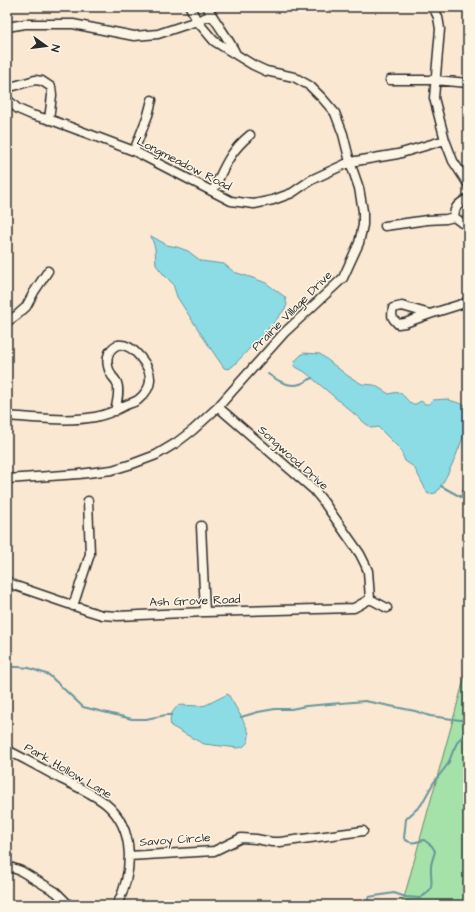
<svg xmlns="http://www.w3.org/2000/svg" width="475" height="912" viewBox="0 0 475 912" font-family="'Architects Daughter',sans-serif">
	<rect width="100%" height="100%" fill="#fbe8d3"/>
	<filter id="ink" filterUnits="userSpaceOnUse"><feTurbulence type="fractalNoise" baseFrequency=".025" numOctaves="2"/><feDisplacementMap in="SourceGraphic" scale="8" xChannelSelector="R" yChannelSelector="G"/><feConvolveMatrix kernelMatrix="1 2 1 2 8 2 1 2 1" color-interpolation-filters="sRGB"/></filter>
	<g filter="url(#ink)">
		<path fill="#a4e2aa" stroke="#68866a" d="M468 665V905H402Z"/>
		<path fill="#8cdce6" stroke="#65959b" d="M151 236 167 245 177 247 188 251 201 261 224 264 234 272 253 278 266 283 285 297 287 305 284 310 271 326 233 366 229 369 224 368 211 349 177 297 173 284 164 275 156 265 155 248Z
			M303 353 320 354 348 376 362 384 374 385 389 394C402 390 402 395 411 404H416L421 401 425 404H429L433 400 446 399 465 405 468 408C468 411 468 415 468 418 465 437 448 478 436 493L428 494 414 467 405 461 400 449 378 427 372 428 366 424 305 372 294 366 295 361Z
			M228 694C232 701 248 727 249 734 249 742 246 747 238 748L204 744 196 740 171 726C168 717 173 710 179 705L200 706 206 705Z"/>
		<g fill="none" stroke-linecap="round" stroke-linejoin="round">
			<path stroke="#65959b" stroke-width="2" d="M268 374C277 380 289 388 300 384 304 383 308 380 312 378
				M441 486 461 497 468 477
				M7 667H18L29 668 49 675 83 707 132 719H146L166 715H171
				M241 717 258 712 275 709H291L306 706 365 701 415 711 430 716 468 721
				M367 905 369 897 394 893 406 897 420 898C437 888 430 883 431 867 431 862 434 856 435 851L432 846 424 840C417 842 410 845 404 838L406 819 421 805 434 782 448 764 453 751 458 741 468 730"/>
			<defs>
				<path id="minor" d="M207 7C216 23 228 37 236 54
					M433 7 438 17 440 29 434 98 445 140 453 161 468 184
					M7 27 25 24H73L134 36 158 34 197 21 212 15
					M390 80H435L468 83
					M7 88 35 80 42 81 51 87 52 95 49 120
					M7 98 8 100 18 109 32 115 54 121 134 151 231 201 254 204 273 200 292 193 311 180 350 162 398 154 445 140
					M134 151 148 115 152 100
					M213 191C224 168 229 152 250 135
					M454 217C454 206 459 204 468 198
					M385 226 427 220 446 219 454 217 462 223 468 222
					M430 314 402 306 393 308C391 317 392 318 398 324L405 323 430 314 465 303 468 300
					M7 322 17 315 26 307 34 292 48 271
					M218 407 314 490 323 501 360 554 365 564 368 571 370 599
					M7 416C35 418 68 422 95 417 105 415 115 411 124 406 128 404 133 403 138 400 144 395 150 388 150 380 151 367 133 343 118 345 114 346 111 349 109 353 106 360 108 369 112 376 114 378 116 381 117 383 120 391 117 403 115 411
					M7 479 79 474 112 470 132 464 156 455 176 443 193 430 218 407 284 333 343 278 359 243 363 225V211L359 188 350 162 343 134 335 113 323 99 310 86 294 77 266 71 253 65 214 41 197 21 190 7
					M201 526 205 612
					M7 581 16 586 89 611 102 615 118 616 205 612 354 608 370 599 387 608
					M73 606 90 554 88 501
					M7 750C25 759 43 769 61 779 75 786 94 794 106 804 136 829 133 873 117 905
					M129 856 214 851 241 838 256 839 272 842H280L363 831
					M7 866 21 871 56 892 69 905"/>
			</defs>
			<use href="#minor" stroke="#2b2b2b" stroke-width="11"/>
			<use href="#minor" stroke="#fcf5e5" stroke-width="8"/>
		</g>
	</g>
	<g text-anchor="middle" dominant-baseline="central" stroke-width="3" stroke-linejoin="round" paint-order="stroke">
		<g font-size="12" fill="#2b2b2b" stroke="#fcf5e5">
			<text transform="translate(184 164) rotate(27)">Longmeadow Road</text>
			<text transform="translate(292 311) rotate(-45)">Prairie Village Drive</text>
			<text transform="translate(293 458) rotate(42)">Songwood Drive</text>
			<text transform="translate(195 601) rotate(-2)">Ash Grove Road</text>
			<text transform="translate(68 771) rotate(30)">Park Hollow Lane</text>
			<text transform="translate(175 840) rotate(-4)">Savoy Circle</text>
		</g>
	</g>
	<rect width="475" height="912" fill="none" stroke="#fcf5e5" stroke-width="24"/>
	<rect x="12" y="12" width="451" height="888" fill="none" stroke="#2b2b2b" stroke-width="1.5" filter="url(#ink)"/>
	<g transform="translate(46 46) rotate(104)" stroke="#fcf5e5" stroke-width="3" paint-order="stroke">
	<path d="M0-3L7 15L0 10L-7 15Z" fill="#2b2b2b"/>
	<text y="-6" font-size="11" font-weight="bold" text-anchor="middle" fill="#2b2b2b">N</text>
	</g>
</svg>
